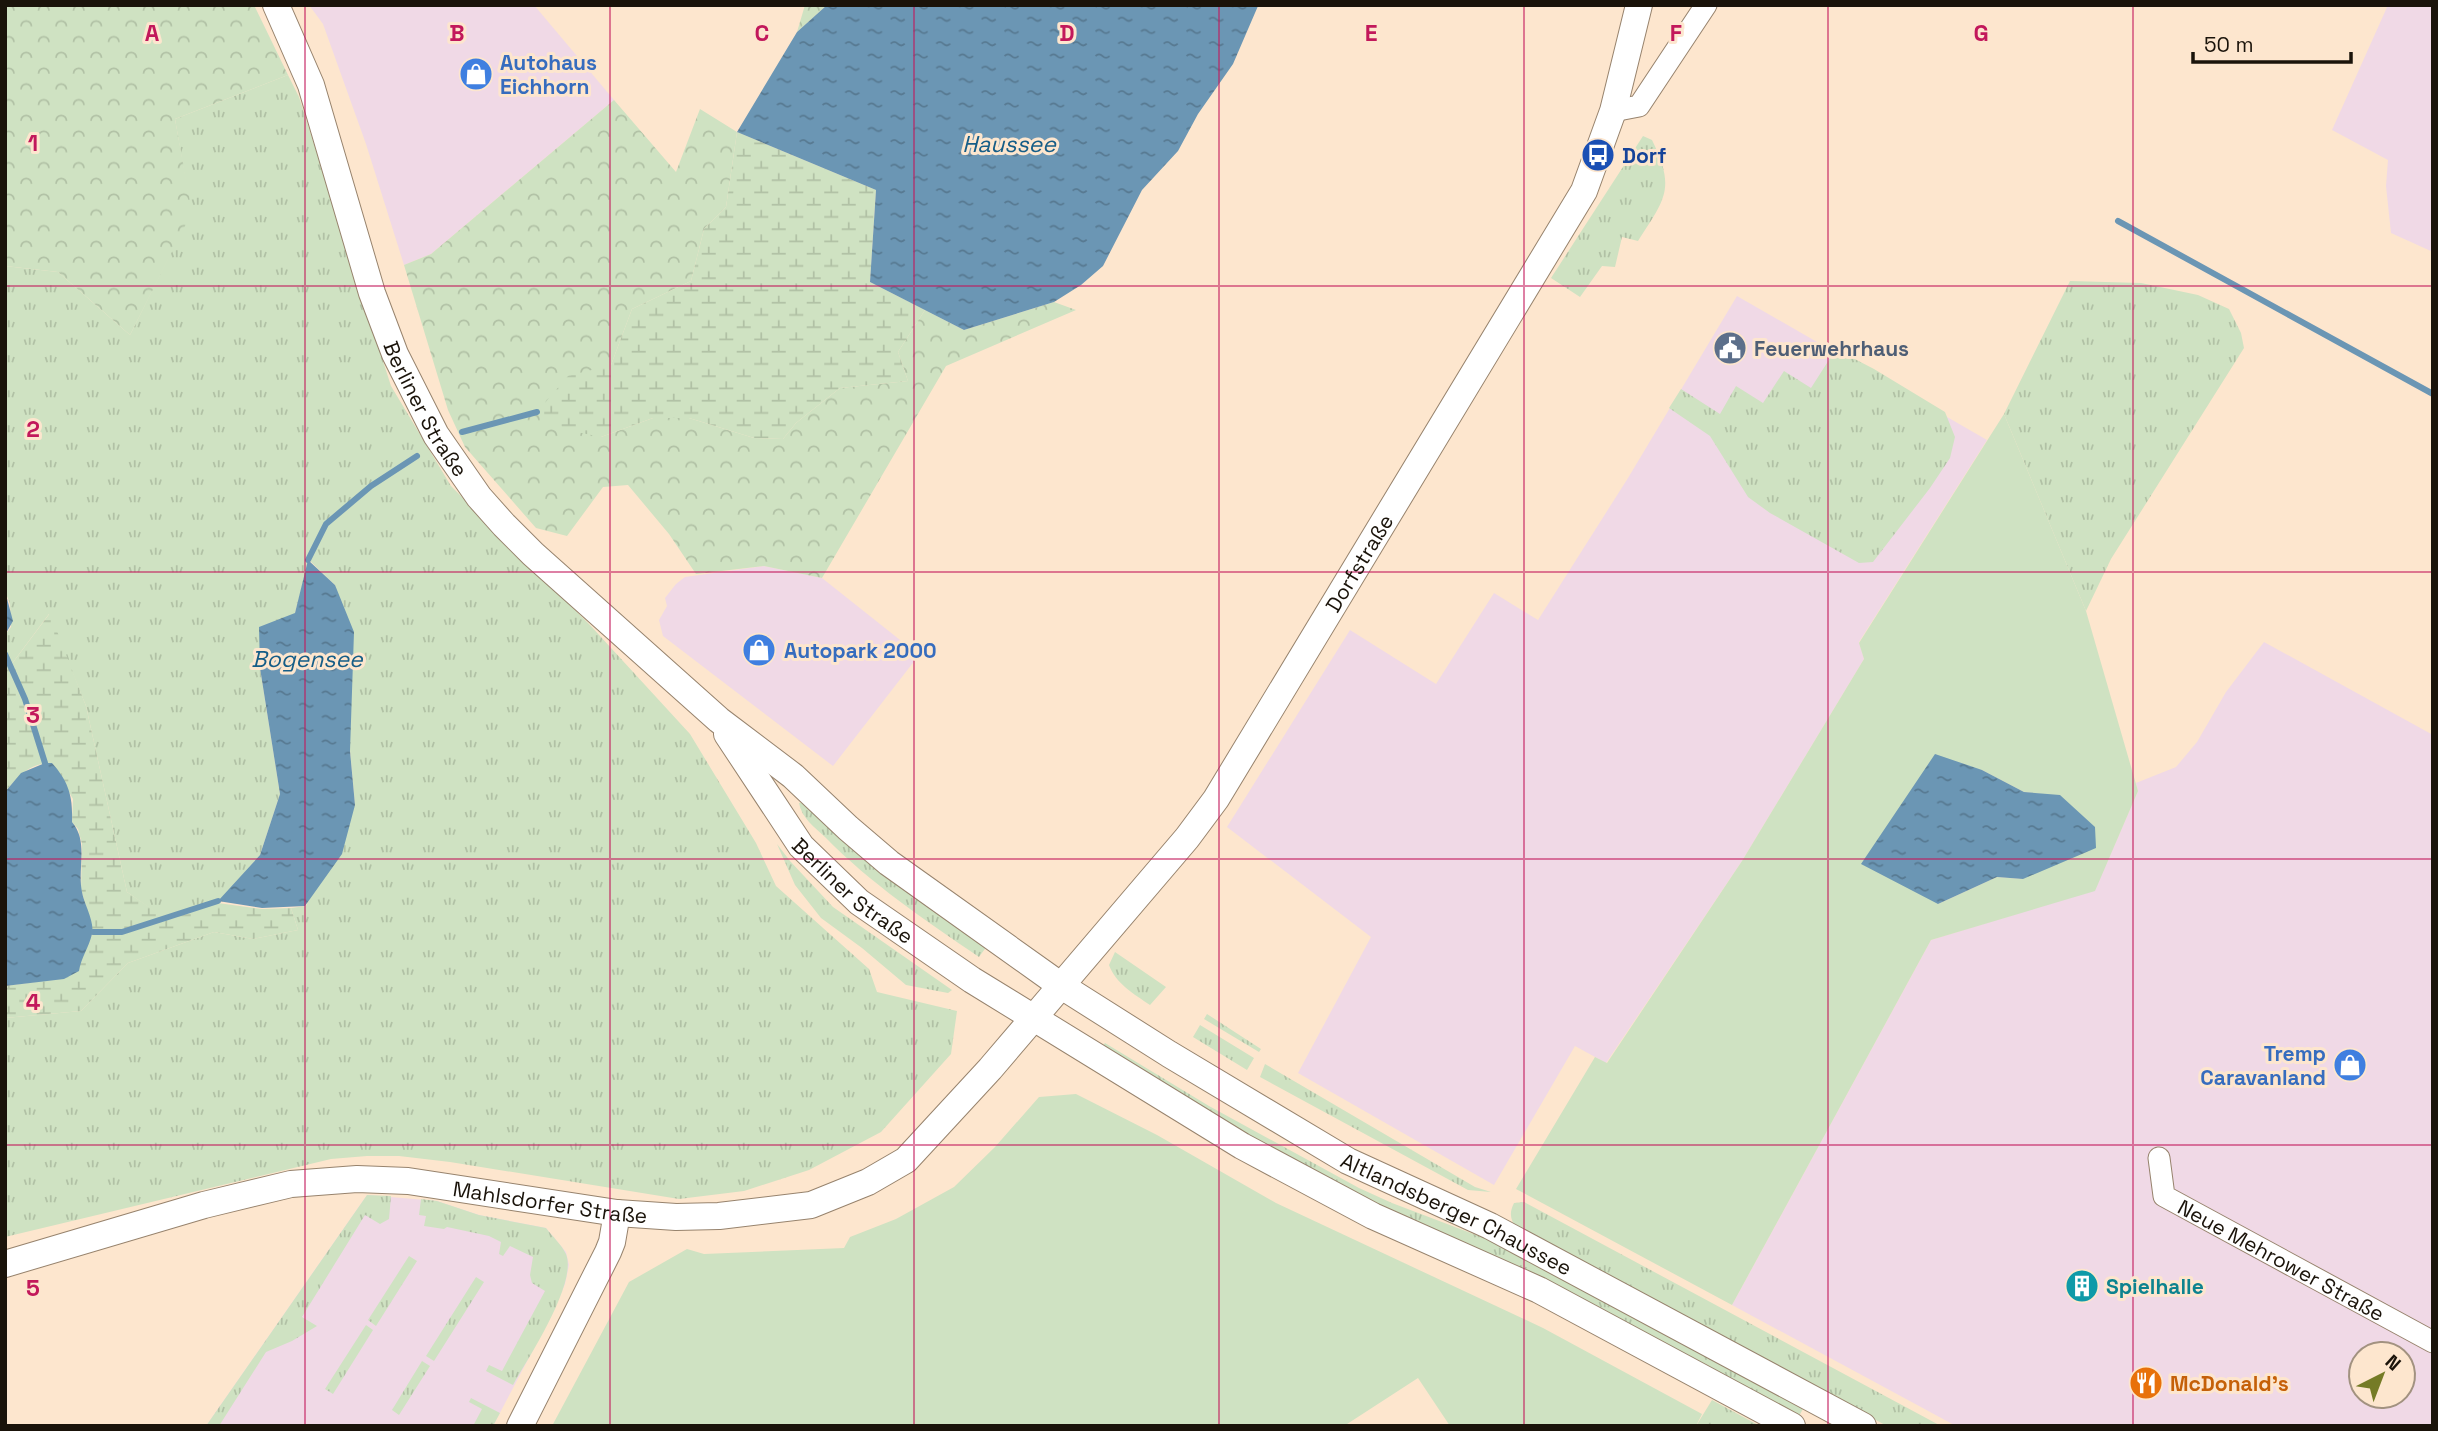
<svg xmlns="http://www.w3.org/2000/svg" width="2438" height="1431" viewBox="0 0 2438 1431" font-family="'Space Grotesk',sans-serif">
	<defs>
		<pattern id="grass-tufts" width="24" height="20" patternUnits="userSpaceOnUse" patternTransform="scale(1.75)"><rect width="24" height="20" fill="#cfe2c2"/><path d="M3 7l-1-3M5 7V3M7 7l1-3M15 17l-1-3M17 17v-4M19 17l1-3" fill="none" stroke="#b1c1a5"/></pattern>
		<pattern id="forest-crowns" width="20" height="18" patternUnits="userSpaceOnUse" patternTransform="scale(1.75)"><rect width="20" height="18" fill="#cfe2c2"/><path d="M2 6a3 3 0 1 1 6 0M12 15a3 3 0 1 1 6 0" fill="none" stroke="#b1c1a5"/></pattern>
		<pattern id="wetland-marsh" width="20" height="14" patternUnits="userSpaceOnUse" patternTransform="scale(1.75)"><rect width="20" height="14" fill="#cfe2c2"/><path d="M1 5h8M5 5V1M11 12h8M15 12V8" fill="none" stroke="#b1c1a5"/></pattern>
		<pattern id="water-ripples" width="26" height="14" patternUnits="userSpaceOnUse" patternTransform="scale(1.75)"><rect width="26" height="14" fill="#6b96b4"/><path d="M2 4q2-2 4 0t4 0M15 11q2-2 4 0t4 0" fill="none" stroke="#577991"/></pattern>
	</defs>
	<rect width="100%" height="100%" fill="#fde6ce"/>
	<path fill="#f0d9e6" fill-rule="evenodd" d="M309 5H534L614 100 431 254 404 265 366 144 323 24Z
		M2388 5H2433V252L2391 233 2386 186 2388 160 2332 130Z
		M1737 296 1987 440 1859 642 1864 659 1742 861 1606 1063 1575 1046 1494 1185 1298 1073 1371 937 1227 827 1350 630 1436 684 1494 593 1538 620 1628 478Z
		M764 566 822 578 919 655 833 766 663 636 659 620 667 606 665 598 676 584 685 577Z
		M2264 642 2433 735V1426H1956L1732 1305 1931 940 2095 890 2138 791 2136 783 2176 767 2197 742 2226 692ZM2361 1354H2403V1396H2361Z
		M367 1195 437 1201 479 1215 546 1228 566 1252 569 1265 565 1284 552 1314 493 1426H206Z"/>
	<path fill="url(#grass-tufts)" d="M288 75 299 97 391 386 451 486 589 624 690 734 756 843 776 886 869 969 877 992 957 1011 951 1054 881 1132 809 1170 744 1191 679 1199 450 1162 399 1156H367L331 1159 5 1237V1018L81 1011 128 963 214 932 253 939 298 930 291 908 306 906 355 805 335 585 309 560 295 613 260 668 280 794 260 855 218 903 167 920 127 892 86 706 49 614 5 673V635L11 627 10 604 5 591V266L58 272 130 335 191 212 175 119Z
		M1643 136 1652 140C1676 189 1665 199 1638 241L1622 237 1615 267 1602 266 1580 297 1551 278Z
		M2070 281 2141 283 2198 295 2229 309 2241 333 2244 348 2111 559 2086 611 2004 414Z
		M1834 352 1847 355 1874 369 1945 412 1955 437 1950 458 1930 488 1873 562 1859 563 1770 513 1748 497 1710 436 1669 408 1681 389 1720 414 1736 386 1763 403 1784 371 1811 388Z
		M805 802 987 946 979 957C925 920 871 884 825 837 815 828 801 817 799 803Z
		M777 844 790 861 833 907 952 990 948 993 906 985 862 948 821 918 795 885Z
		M1115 952 1166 987 1150 1005C1134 994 1116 984 1109 965Z
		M1207 1014 1261 1049 1259 1052 1204 1019Z
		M1200 1025 1254 1058 1247 1070 1193 1037Z
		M1105 1043 1209 1106 1359 1188 1392 1203 1497 1243 1805 1405 1798 1418 1280 1155 1101 1048Z
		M1265 1064 1475 1187 1491 1192 1468 1190 1260 1077Z
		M367 1195 391 1196 389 1219 380 1224 365 1215 302 1317 317 1326 292 1341 266 1352 219 1426H206Z
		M421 1199 437 1201 479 1215 546 1228C552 1236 562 1245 566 1254 578 1283 528 1358 513 1385L486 1371 489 1365 502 1371 545 1291 532 1283 530 1275 533 1257 510 1246 503 1256 499 1254 501 1242 489 1236 447 1227 444 1229 424 1226 426 1216 419 1215Z
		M1524 1202 1941 1426H1887L1517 1228C1510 1220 1509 1213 1514 1203Z
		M409 1256 417 1261 376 1326 368 1320Z
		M476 1277 484 1282 434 1361 426 1356Z
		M366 1325 373 1330 333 1394 325 1389Z
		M422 1361 430 1366 399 1415 392 1410Z
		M471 1398 500 1413 493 1426H473L482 1409 469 1402Z
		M1712 1400 1760 1426H1696Z"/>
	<path fill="url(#forest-crowns)" d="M5 5H254L288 75 175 119 192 212 130 335 58 272 5 266Z
		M805 5H827L797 32Z
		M614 100 676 172 700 109 737 132 726 207 704 229 691 281 632 309 611 365 601 437 653 418H689L754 438 783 439 796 423 840 388 908 381 898 352 925 310 964 330 1054 302 1076 310 946 366 822 578 764 566 696 574 669 534 628 485 603 487 567 536 536 528 465 447 448 410 404 265 431 254Z"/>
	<path fill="url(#wetland-marsh)" d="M737 132 876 190 870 282 925 310 898 352 908 381 840 388 796 423 783 439 754 438 689 418H653L601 437 567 430 537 412 568 376 611 365 632 309 691 281 704 229 726 207Z
		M50 613 86 706 127 892 167 919 218 903 262 909 291 908 298 930 253 939 214 932 128 963 81 1011 5 1018V986L35 982 81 958 93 932 81 889 82 844 78 829 72 822 73 799 52 763C31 762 17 777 5 792V673Z"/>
	<path fill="#cfe2c2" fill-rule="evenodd" d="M2004 414 2086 611 2138 791 2095 891 1931 940 1732 1305 1516 1189 1595 1057 1607 1063 1742 861 1864 659 1859 643ZM1982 770 2024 792 2060 796 2023 879 1997 877 1938 904Z
		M1076 1094 1157 1135 1276 1203 1543 1328 1702 1414 1696 1426H1450L1418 1378 1344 1426H552L629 1282 687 1249 704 1254 844 1248 850 1237 896 1219 954 1187 995 1147 1039 1097Z"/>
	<path fill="url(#water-ripples)" d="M827 5H1258V6L1233 64 1198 114 1178 151 1142 190 1103 266 1081 285 1054 302 964 330 870 282 876 190 737 132 797 32Z
		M308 560 335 585 354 632 350 751 355 805 342 854 305 906 262 908 218 901 260 855 280 794 260 668 259 627 295 613Z
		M5 591 13 621 5 635Z
		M1935 754 1982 770 2024 792 2060 795 2095 827 2096 848 2023 879 1997 877 1938 904 1861 864Z
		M45 763H52C69 782 73 797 72 822 89 842 77 868 82 892 84 904 95 922 92 934 89 947 81 958 79 971L64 979 5 986V792L21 773Z"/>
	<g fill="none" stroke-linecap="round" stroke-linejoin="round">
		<path stroke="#6b96b4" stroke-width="6" d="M2118 221 2433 394
			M462 432 537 412
			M308 560 326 524 371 486 417 456
			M5 654 25 699 45 763
			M93 932H122L218 901"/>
		<defs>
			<g id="minor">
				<path d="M1613 111 1639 106 1706 5"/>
				<path id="s1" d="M2159 1158 2164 1196 2433 1342"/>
			</g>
			<g id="major">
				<path id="s2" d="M276 5 311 85 372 293 395 354 436 435 479 497 504 525 533 554 719 720 793 776 848 828 889 863 1060 985 1169 1054 1348 1161 1490 1226 1863 1426"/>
				<path id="s3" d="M727 734 801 846 859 902 972 980 1242 1146 1373 1216 1539 1290 1792 1426"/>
				<path id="s4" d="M5 1264 204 1205 291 1184 357 1179 408 1181 617 1213 676 1217 719 1216 811 1205 868 1182 906 1160 990 1069 1187 838 1216 799 1584 191 1613 111 1639 5"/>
				<path d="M520 1426 608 1252 612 1242 617 1213"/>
			</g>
		</defs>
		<use href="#minor" stroke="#97836d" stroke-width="23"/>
		<use href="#major" stroke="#97836d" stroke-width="28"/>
		<use href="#minor" stroke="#fff" stroke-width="21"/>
		<use href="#major" stroke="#fff" stroke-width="26"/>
	</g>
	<path fill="none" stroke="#c2185b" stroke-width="2" stroke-opacity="0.55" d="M305 5V1426M610 5V1426M914 5V1426M1219 5V1426M1524 5V1426M1828 5V1426M2133 5V1426M5 286H2433M5 572H2433M5 859H2433M5 1145H2433"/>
	<defs>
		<symbol id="shop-disc" viewBox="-11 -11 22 22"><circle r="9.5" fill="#3f7fe0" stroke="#fde6ce"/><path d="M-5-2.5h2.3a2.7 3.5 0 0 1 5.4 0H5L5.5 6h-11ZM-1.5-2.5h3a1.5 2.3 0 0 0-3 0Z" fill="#fff"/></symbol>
		<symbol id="bus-disc" viewBox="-11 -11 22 22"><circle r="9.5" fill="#1a4fb4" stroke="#fde6ce"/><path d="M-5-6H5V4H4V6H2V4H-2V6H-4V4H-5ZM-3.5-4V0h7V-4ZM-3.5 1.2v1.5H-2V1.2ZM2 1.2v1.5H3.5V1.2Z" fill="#fff"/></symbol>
		<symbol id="civic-disc" viewBox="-11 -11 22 22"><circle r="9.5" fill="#5c6f8a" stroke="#fde6ce"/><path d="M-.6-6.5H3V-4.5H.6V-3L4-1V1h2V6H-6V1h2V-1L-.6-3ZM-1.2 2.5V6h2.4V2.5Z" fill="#fff"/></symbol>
		<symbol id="building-disc" viewBox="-11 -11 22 22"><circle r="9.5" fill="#0f9aa8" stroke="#fde6ce"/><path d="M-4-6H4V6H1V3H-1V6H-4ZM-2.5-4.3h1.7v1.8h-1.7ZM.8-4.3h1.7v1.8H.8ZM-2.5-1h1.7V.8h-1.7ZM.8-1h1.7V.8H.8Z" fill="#fff"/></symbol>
		<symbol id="restaurant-disc" viewBox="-11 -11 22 22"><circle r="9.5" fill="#e8710a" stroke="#fde6ce"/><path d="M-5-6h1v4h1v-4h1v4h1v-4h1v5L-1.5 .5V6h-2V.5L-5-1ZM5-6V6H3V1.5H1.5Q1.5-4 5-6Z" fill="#fff"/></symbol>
	</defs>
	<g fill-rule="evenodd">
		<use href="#shop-disc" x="457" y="55" width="38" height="38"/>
		<use href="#bus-disc" x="1579" y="136" width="38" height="38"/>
		<use href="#civic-disc" x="1711" y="329" width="38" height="38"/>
		<use href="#shop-disc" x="740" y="631" width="38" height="38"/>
		<use href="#shop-disc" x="2331" y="1046" width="38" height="38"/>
		<use href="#building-disc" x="2063" y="1267" width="38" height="38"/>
		<use href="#restaurant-disc" x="2127" y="1364" width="38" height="38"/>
	</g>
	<g text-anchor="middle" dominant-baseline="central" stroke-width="6" stroke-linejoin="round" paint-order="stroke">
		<g font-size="21" font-weight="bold" fill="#366cbe" stroke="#fde6ce" text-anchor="start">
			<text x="500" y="62">Autohaus<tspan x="500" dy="24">Eichhorn</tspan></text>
			<text x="784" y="650">Autopark 2000</text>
			<text x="2326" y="1053" text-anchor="end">Tremp<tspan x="2326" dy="24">Caravanland</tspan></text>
		</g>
		<g font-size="21" font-weight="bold" fill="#164399" stroke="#fde6ce" text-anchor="start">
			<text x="1622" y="155">Dorf</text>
		</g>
		<g font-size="21" font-weight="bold" fill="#4e5e75" stroke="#fde6ce" text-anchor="start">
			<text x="1754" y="348">Feuerwehrhaus</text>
		</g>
		<g font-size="21" fill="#1a130a" stroke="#fde6ce">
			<text stroke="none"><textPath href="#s2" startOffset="432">Berliner Straße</textPath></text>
			<text stroke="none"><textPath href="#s4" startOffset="1678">Dorfstraße</textPath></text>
			<text stroke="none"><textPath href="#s3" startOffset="203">Berliner Straße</textPath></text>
			<text stroke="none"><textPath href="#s4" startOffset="558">Mahlsdorfer Straße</textPath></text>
			<text stroke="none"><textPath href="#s2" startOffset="1754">Altlandsberger Chaussee</textPath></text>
			<text stroke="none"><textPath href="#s1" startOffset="172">Neue Mehrower Straße</textPath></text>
		</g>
		<g font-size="21" font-weight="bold" fill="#0d838f" stroke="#fde6ce" text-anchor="start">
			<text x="2106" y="1286">Spielhalle</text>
		</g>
		<g font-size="21" font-weight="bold" fill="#c56008" stroke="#fde6ce" text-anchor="start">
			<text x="2170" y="1383">McDonald's</text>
		</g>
		<g font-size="23" font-style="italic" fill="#165d87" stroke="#fde6ce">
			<text x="1009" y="144">Haussee</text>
			<text x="307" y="659">Bogensee</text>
		</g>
	</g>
	<g font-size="23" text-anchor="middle" font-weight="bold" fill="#c2185b" stroke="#fde6ce" stroke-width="6" stroke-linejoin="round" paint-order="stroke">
		<text x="152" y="41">A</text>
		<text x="457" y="41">B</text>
		<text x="762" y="41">C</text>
		<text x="1067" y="41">D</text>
		<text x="1371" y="41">E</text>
		<text x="1676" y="41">F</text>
		<text x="1981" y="41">G</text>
		<text x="33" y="151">1</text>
		<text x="33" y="437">2</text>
		<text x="33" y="723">3</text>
		<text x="33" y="1010">4</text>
		<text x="33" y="1296">5</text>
	</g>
	<rect width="2438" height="1431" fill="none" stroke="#1a130a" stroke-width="14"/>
	<g transform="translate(2382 1375) rotate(42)"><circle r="33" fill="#fde6ce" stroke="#a29280" stroke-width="2"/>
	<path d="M0-5L12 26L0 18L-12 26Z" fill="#757b26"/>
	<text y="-10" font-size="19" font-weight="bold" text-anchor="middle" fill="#1a130a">N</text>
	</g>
	<path d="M2193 52v10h158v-10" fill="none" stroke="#1a130a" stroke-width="3.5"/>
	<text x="2204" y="52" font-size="21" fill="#1a130a" stroke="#fde6ce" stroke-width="5" paint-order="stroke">50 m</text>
</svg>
